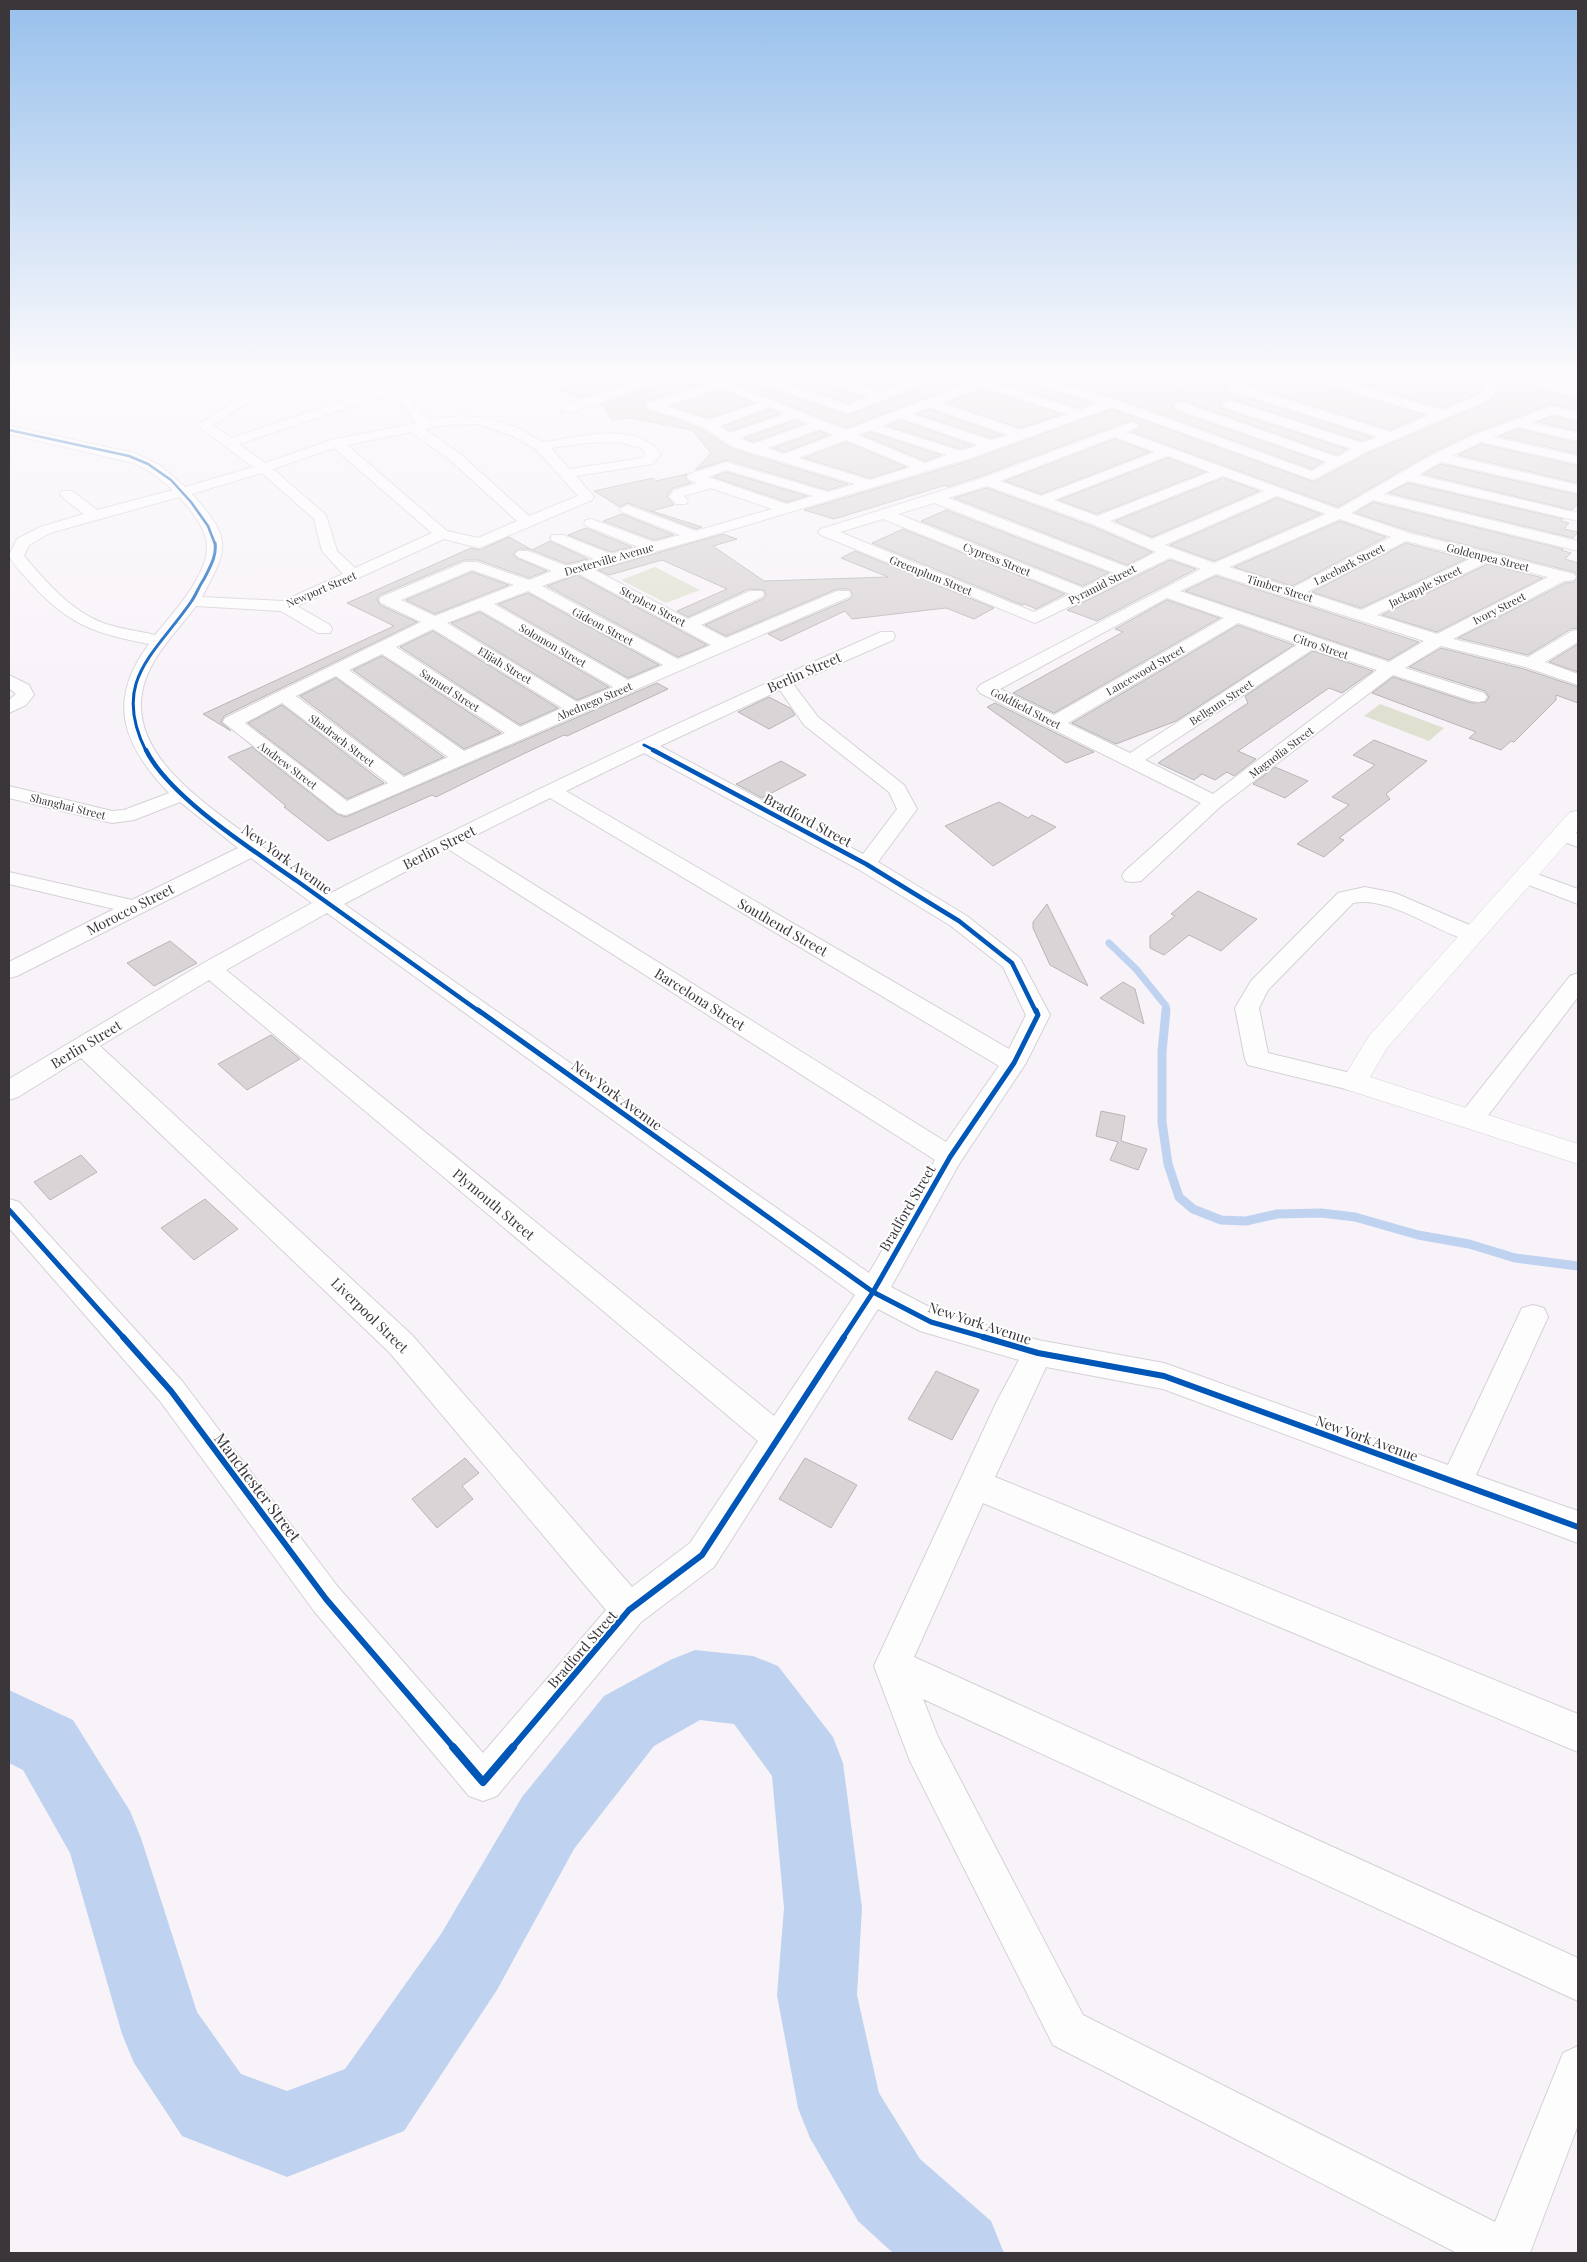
<svg xmlns="http://www.w3.org/2000/svg" width="1587" height="2262" viewBox="0 0 1587 2262" font-family="'Playfair Display',serif">
	<rect width="100%" height="100%" fill="#f8f3f9"/>
	<path fill="#e0e0d0" d="M655 567 700 590 666 603 621 580Z
		M1380 704 1444 728 1429 741 1364 716Z"/>
	<g fill="none" stroke-linecap="round" stroke-linejoin="round">
		<path stroke="#bfd3f1" stroke-width="7" d="M1109 943 1136 969 1166 1006V1012"/>
		<path stroke="#bfd3f1" stroke-width="9" d="M1166 1010 1162 1052V1122L1168 1164 1179 1197 1193 1209 1221 1220 1246 1221 1277 1214 1321 1213 1355 1217 1418 1235 1469 1244 1515 1258 1578 1266"/>
		<path fill="#bfd3f1" fill-rule="evenodd" d="M695 1650 753 1656 778 1666 833 1737 843 1763 862 1908 857 1995 879 2093 920 2159 991 2221 1004 2253H893L858 2221 810 2138 798 2108 777 1995 784 1908 772 1776 734 1724 700 1720 654 1746 574 1849 497 1990 404 2131 287 2177 182 2136 134 2063 122 2034 70 1853 23 1770 9 1763V1690L73 1720 130 1811 141 1838 197 2012 241 2074 287 2091 345 2069 441 1934 522 1797 604 1696 670 1660Z"/>
	</g>
	<path fill="#d9d4d5" stroke="#b9b5b6" d="M586 378H644L581 398 560 390 583 383Z
		M668 378H747L750 383 848 415 934 383 937 378H979L846 428 722 378 647 401 644 405 647 411 679 420 703 430 732 449 848 484 828 490 727 460 695 470 711 453 692 430 630 418 612 420 603 406 600 405 665 383Z
		M771 378H820L823 383 864 397 849 403Z
		M844 378H914L880 391Z
		M1002 378H1020L1023 383 1093 403 1080 408 997 382Z
		M1046 378H1074L1090 382 1100 378H1126L1151 385 1159 381 1187 389 1189 378H1313L1316 383 1424 415 1390 430 1238 382 1233 381 1226 387 1229 392 1372 437 1362 441 1228 398 1220 404 1223 409 1347 449 1337 455 1184 401 1179 400 1172 406 1175 411 1323 462 1312 469 1117 398Z
		M1339 378H1486L1480 393 1442 408Z
		M1502 378 1519 381 1534 386 1533 388 1578 398V410L1551 404 1473 433 1433 452 1338 507 1132 432 1141 425 1131 420 981 476 947 487 946 485 834 519 804 510 969 461 1112 409 1314 482 1369 453 1491 401Z
		M982 389 1062 414 1021 428 946 403Z
		M721 390 754 403 709 418 672 406Z
		M771 409 780 414 730 431 723 426Z
		M929 409 1002 435 991 438 917 414Z
		M1553 416 1578 422V431L1537 422Z
		M796 420 804 424 753 442 744 438Z
		M900 420 972 445 961 449 887 426Z
		M1518 429 1578 443V454L1499 436Z
		M820 431 829 435 784 452 773 448Z
		M870 432 941 455 925 461 863 435Z
		M1115 439 1150 452 1041 494 1005 481Z
		M846 442 906 467 870 478 804 458Z
		M1481 444 1578 466V483L1458 455Z
		M1168 458 1205 472 1097 514 1059 500Z
		M1441 464 1578 495V503L1572 510 1423 474Z
		M726 472 807 496 787 502 713 477Z
		M687 474 685 478 691 483 673 488 667 496 674 505 652 511 702 527 696 529 628 503 620 507 594 491 653 478 656 481Z
		M1223 478 1259 491 1152 537 1115 521Z
		M1408 483 1563 519 1561 521 1569 523 1564 529 1578 532 1573 538 1389 493Z
		M987 488 1091 526 1152 552 1127 565 954 498Z
		M1277 498 1321 514 1214 561 1170 545Z
		M1373 502 1563 549 1561 550 1571 553 1565 559 1578 563V628L1571 629 1528 655 1458 638 1565 583 1574 582 1578 576 1574 572 1410 531 1355 513Z
		M946 510 1109 573 1083 586 921 521Z
		M622 514 674 535 654 540 603 521Z
		M1340 521 1386 537 1292 586 1234 567Z
		M586 528 632 547 611 552 568 535Z
		M903 529 1065 594 1036 609 1025 604 1022 605 872 543Z
		M723 534 737 539 713 546 764 581 888 577 841 558 855 551 994 608 974 619 946 608 852 619 845 611 781 641 768 634 850 599 853 595 849 589H837L726 636 705 625 763 599 766 595 764 590 749 589 688 617 677 611 727 589 662 560 609 575 598 570Z
		M509 537 532 550 550 541 588 559 567 564 529 549H518L513 554 517 558 547 571 529 578 478 560H464L380 595 377 599 380 605 417 622 224 716 221 722 231 731 203 714 394 626 347 603 471 548 480 550Z
		M1406 543 1466 559 1361 608 1312 592Z
		M1170 560 1196 569 1097 621 1067 610Z
		M1488 564 1543 578 1437 632 1382 615Z
		M472 572 509 585 435 614 406 600Z
		M577 575 707 645 678 657 547 586Z
		M1216 576 1419 642 1389 660 1185 591Z
		M528 593 659 665 628 678 498 604Z
		M1167 600 1220 618 1054 713 1013 693 1123 632 1115 629Z
		M480 612 609 687 577 700 451 623Z
		M1238 625 1294 645 1176 721 1116 744 1072 723Z
		M433 631 558 708 520 725 400 647Z
		M1578 644V672L1549 662Z
		M1441 648 1524 669 1578 687V703L1556 695V700L1514 742 1511 741 1501 750 1469 738 1476 732 1372 693 1393 677 1472 703 1486 702 1489 697 1485 691 1409 667Z
		M1313 651 1373 671 1342 693 1329 688 1238 751 1256 759 1234 776 1227 772 1215 780 1202 774 1194 780 1158 763 1248 703 1245 696Z
		M382 656 501 733 464 749 353 670Z
		M336 678 444 757 404 775 300 696Z
		M657 683 668 689 567 736 564 735 521 755 436 797 432 795 328 841 284 807 286 806 228 757 252 747 337 814 346 817Z
		M769 697 790 708 795 715 769 729 738 712Z
		M995 703 1094 752 1066 763 987 707Z
		M282 705 384 783 347 799 248 723Z
		M1374 740 1427 761 1386 794 1390 799 1339 838 1344 840 1324 857 1297 844 1349 805 1332 797 1375 765 1353 755Z
		M781 761 806 775 762 798 736 784Z
		M1275 767 1308 781 1285 798 1253 784Z
		M999 802 1028 818 1032 815 1056 827 993 866 945 826Z
		M1198 891 1257 919 1221 951 1189 935 1164 955 1150 948V936L1175 916 1171 914Z
		M1047 904 1088 986 1050 965 1033 928V922Z
		M170 941 197 963 154 986 127 963Z
		M1123 982 1135 989 1144 1024 1100 998Z
		M271 1035 300 1059 247 1090 218 1064Z
		M1101 1111 1125 1116 1121 1141 1147 1149 1138 1170 1110 1160 1118 1142 1096 1136Z
		M81 1155 97 1172 50 1200 34 1182Z
		M205 1199 238 1229 194 1260 161 1228Z
		M936 1371 979 1390 952 1440 908 1419Z
		M465 1458 479 1473 462 1486 473 1499 437 1528 412 1499Z
		M805 1458 857 1485 831 1528 779 1499Z"/>
	<g fill="none" stroke-linecap="round" stroke-linejoin="round">
		<defs>
			<path id="street" d="M272 378H286L213 425 231 438 380 388 341 382 335 378H362L397 385 429 420C463 413 490 416 522 430 528 433 535 439 542 441 549 443 561 439 568 438 597 433 641 426 661 454L652 464 576 476 594 497 592 500 484 546 479 548 444 539 297 606 330 625 332 629 330 633H318L281 611 196 606C178 630 155 652 145 681 123 747 195 796 240 830 269 852 299 873 329 894 511 800 695 714 881 632H893L895 636 893 640 793 684 818 717 904 785 917 809 878 862 967 916 1020 958 1050 1015 1026 1063 959 1164 891 1287 939 1312 1038 1340 1164 1363 1448 1465 1522 1308 1533 1305 1544 1308 1548 1317 1476 1475 1578 1511V1543L1163 1389 1046 1367 995 1477 1578 1714V1752L983 1503 914 1657 1578 1958V2001L923 1699 938 1737 1083 2015 1495 2222 1563 2053 1578 2046V2125L1530 2253H1457L1053 2045 910 1761 874 1666 996 1403 1019 1360 920 1331 878 1309 714 1567 641 1622 497 1796 483 1801 469 1796 314 1611 160 1401 9 1228V1199L19 1202 182 1381 338 1587 483 1753 606 1610 390 1353 81 1058 18 1097 9 1100V1079L200 965 312 903 251 858 17 976 9 978V962L114 909 9 884V872L132 900 238 848 180 802 134 820 112 823 9 798V786L112 811 124 810 169 793C123 745 106 701 149 644 94 633 68 625 30 582 23 574 12 564 9 555L17 539 40 527 84 514 62 497 60 494 62 491H72L97 510 173 490 151 472 134 463 9 434V426L134 453 161 466 185 487 253 467 197 425ZM391 393 417 423 331 440 265 463 239 444ZM479 424 512 436 536 449 578 496 529 516 459 453 425 429 444 425ZM411 432 449 459 517 521 478 538 447 531 347 445ZM618 442 641 448 646 454 643 458 569 469 551 448 585 443ZM334 448 432 533 355 568 337 551 326 515 273 469ZM262 473 314 519 322 551 343 574 283 601 202 597C230 546 231 538 192 494ZM179 497C190 509 202 523 206 539 214 569 173 613 155 635 138 631 120 629 103 623 70 610 46 582 24 556L29 545 50 533ZM780 690 804 725 889 792 897 809 863 854 660 746ZM644 753 858 869 951 926 1003 967 1026 1015 1009 1049 566 791ZM550 798 999 1066 946 1142 464 841ZM448 849 935 1160 869 1273 344 904ZM327 913 855 1295 774 1416 226 970ZM209 980 758 1441 690 1543 632 1587 412 1335 100 1046Z
				M566 378H584L582 381 552 390 546 386 548 383Z
				M649 378H666L664 381 572 412H562L561 409 562 406Z
				M749 378H766L849 405 869 397 824 381 822 378H839L880 393 919 378H935L933 381 849 413 751 381Z
				M984 378H1000L993 383 1080 410 1099 403 1024 381 1022 378H1040L1116 400 1312 471 1327 462 1176 409 1174 406 1180 402 1184 403 1337 457 1352 449 1224 407 1222 404 1228 400 1232 401 1362 443 1378 437 1230 390 1228 387 1234 383 1238 384 1390 432 1430 415 1317 381 1315 378H1333L1442 410 1481 394 1488 378H1500L1490 399 1368 451 1313 480 1112 407 968 459 700 539 593 569 688 619 750 591H762L764 594 762 597 701 625 726 638 837 591H849L851 594 849 597 352 813 345 815 338 813 223 722 225 718 421 622 381 603 379 600 381 597 465 562H477L529 580 552 571 518 557 515 554 518 551H528L567 566 594 559 553 541 550 538 553 535H563L611 554 638 547 586 526 584 523 586 520 591 519 654 542 680 535 622 512 620 509 627 505 696 531 772 509 711 488 684 496 688 501 686 504H676L669 497 674 490 697 483 689 480 687 477 689 474 726 462 828 492 855 484 733 447 704 428 680 418 648 409 646 406 648 403 721 380 846 430ZM982 387 1068 414 1021 430 941 403ZM721 388 759 403 709 420 666 406ZM771 407 785 414 730 433 719 426ZM929 407 1008 435 991 440 912 414ZM796 418 809 424 753 444 739 438ZM900 418 978 445 961 451 882 426ZM820 429 834 435 784 454 767 448ZM870 430 947 455 925 463 858 435ZM846 440 911 467 870 480 798 458ZM726 470 813 496 787 504 708 477ZM472 570 514 585 435 616 401 600ZM577 573 711 645 678 659 542 586ZM528 591 663 665 628 680 494 604ZM480 610 613 687 577 702 447 623ZM433 629 562 708 520 727 396 647ZM382 654 505 733 464 751 349 670ZM336 676 448 757 404 777 296 696ZM282 703 388 783 347 801 245 723Z
				M1552 406 1578 412V420L1553 414 1531 423 1578 433V441L1518 427 1493 437 1578 456V464L1481 442 1452 456 1578 485V493L1441 462 1418 475 1578 513V521L1408 481 1384 494 1578 541V551L1373 500 1351 513 1409 533 1574 574 1576 577 1574 580 1564 581 1453 639 1528 657 1572 631 1578 630V642L1545 662 1578 674V685L1525 667 1441 646 1405 668 1484 693 1487 697 1484 701 1478 702 1472 701 1393 675 1221 806 1141 881 1133 882 1125 881 1122 876 1125 871 1201 803 980 693 977 689 980 685 1201 569 1170 558 1035 623 821 535 818 532 821 529 982 478 1132 422 1139 426 1127 432 1338 509 1434 454 1474 435ZM1115 437 1155 452 1041 496 1000 481ZM1168 456 1210 472 1097 516 1054 500ZM1223 476 1264 491 1152 539 1110 521ZM987 486 1092 524 1156 552 1127 567 948 498ZM1277 496 1326 514 1214 563 1165 545ZM934 503 1114 573 1083 588 898 514ZM883 519 1070 594 1034 612 840 532ZM1340 519 1391 537 1292 588 1229 567ZM1406 541 1472 558 1361 610 1307 592ZM1488 562 1548 577 1437 634 1377 615ZM1216 574 1424 641 1389 662 1180 591ZM1167 598 1224 618 1054 715 1000 689ZM1238 623 1298 644 1130 753 1068 723ZM1313 649 1377 670 1213 794 1145 760Z
				M9 675 29 685 34 695 26 705 9 713V700L16 694 9 688Z
				M1563 829 1578 834V847L1556 839 1553 835 1556 831Z
				M1526 870 1578 889V904L1518 881 1515 876 1518 871Z
				M1365 887 1395 893 1481 930 1484 935 1481 940 1473 942C1437 933 1389 895 1353 903L1268 990 1259 1008 1268 1053 1363 1076 1367 1082 1363 1088 1354 1091 1248 1065 1245 1059 1235 1008 1251 981 1338 893Z
				M1578 973V997L1480 1126 1471 1128 1462 1126 1458 1119 1462 1112 1570 976Z"/>
			<path id="secondary" d="M1518 378H1543L1578 384V392L1524 382Z
				M1578 811V830L1387 1048 1370 1077 1578 1144V1164L1345 1089 1341 1082 1369 1036 1570 812Z"/>
		</defs>
		<use href="#street" stroke="#d5d1d6" stroke-width="2"/>
		<use href="#secondary" stroke="#d5d1d6" stroke-width="1"/>
		<use href="#street" fill="#fefdfe" fill-rule="evenodd"/>
		<use href="#secondary" fill="#fefdfe" fill-rule="evenodd"/>
		<defs>
			<path id="cycleway-far5" d="M9 430 129 456 148 464 171 480 191 502 208 526 215 544"/>
			<path id="cycleway-far4" d="M644 745 656 751
				M146 751C111 681 154 655 191 602 196 595 199 586 204 579 210 567 217 556 215 543"/>
			<path id="cycleway-far3" d="M146 750C169 797 253 850 297 881 358 925 419 968 480 1012
				M653 750 866 864 959 921 1012 963 1036 1012"/>
			<path id="cycleway-far2" d="M478 1010 873 1292 931 1322 987 1338
				M9 1210 124 1338
				M843 1338 873 1292 950 1157 1014 1063 1038 1015 1036 1010"/>
			<path id="cycleway-far1" d="M123 1337 171 1391 326 1599 454 1748
				M983 1337 1038 1353 1164 1376 1578 1527
				M512 1748 629 1610 702 1555 844 1337"/>
			<path id="cycleway" d="M453 1747 483 1782 513 1747"/>
		</defs>
		<use href="#cycleway-far5" stroke="#fff" stroke-width="4.5"/>
		<use href="#cycleway-far4" stroke="#fff" stroke-width="5"/>
		<use href="#cycleway-far3" stroke="#fff" stroke-width="7"/>
		<use href="#cycleway-far2" stroke="#fff" stroke-width="8"/>
		<use href="#cycleway-far1" stroke="#fff" stroke-width="9"/>
		<use href="#cycleway" stroke="#fff" stroke-width="11"/>
		<use href="#cycleway-far5" stroke="#0057b8" stroke-width="2.5"/>
		<use href="#cycleway-far4" stroke="#0057b8" stroke-width="3"/>
		<use href="#cycleway-far3" stroke="#0057b8" stroke-width="4.5"/>
		<use href="#cycleway-far2" stroke="#0057b8" stroke-width="5"/>
		<use href="#cycleway-far1" stroke="#0057b8" stroke-width="6"/>
		<use href="#cycleway" stroke="#0057b8" stroke-width="8"/>
	</g>
	<linearGradient id="sky" x2="0" y2="1"><stop stop-color="#97c0ec"/><stop offset="0.54" stop-color="#fcfafc"/><stop offset="1" stop-color="#fcfafc" stop-opacity="0"/></linearGradient>
	<rect width="1587" height="694" fill="url(#sky)"/>
	<g text-anchor="middle" dominant-baseline="central" stroke-width="4" stroke-linejoin="round" paint-order="stroke">
		<g font-size="11" fill="#3a363a" stroke="#fff">
			<text transform="translate(1488 557) rotate(14)">Goldenpea Street</text>
			<text transform="translate(609 559) rotate(-16)">Dexterville Avenue</text>
			<text transform="translate(997 559) rotate(22)">Cypress Street</text>
			<text transform="translate(1349 564) rotate(-27)">Lacebark Street</text>
			<text transform="translate(931 575) rotate(22)">Greenplum Street</text>
			<text transform="translate(1102 584) rotate(-27)">Pyramid Street</text>
			<text transform="translate(1425 586) rotate(-26)">Jackapple Street</text>
			<text transform="translate(1280 588) rotate(17)">Timber Street</text>
			<text transform="translate(321 589) rotate(-23)">Newport Street</text>
			<text transform="translate(653 606) rotate(28)">Stephen Street</text>
			<text transform="translate(1499 608) rotate(-27)">Ivory Street</text>
			<text transform="translate(603 626) rotate(28)">Gideon Street</text>
			<text transform="translate(553 645) rotate(30)">Solomon Street</text>
			<text transform="translate(1321 646) rotate(19)">Citro Street</text>
			<text transform="translate(505 665) rotate(31)">Elijah Street</text>
			<text transform="translate(1145 670) rotate(-30)">Lancewood Street</text>
			<text transform="translate(450 690) rotate(33)">Samuel Street</text>
			<text transform="translate(594 701) rotate(-23)">Abednego Street</text>
			<text transform="translate(1221 702) rotate(-33)">Bellgum Street</text>
			<text transform="translate(1026 708) rotate(27)">Goldfield Street</text>
			<text transform="translate(342 740) rotate(37)">Shadrach Street</text>
			<text transform="translate(1281 752) rotate(-37)">Magnolia Street</text>
			<text transform="translate(288 765) rotate(37)">Andrew Street</text>
			<text transform="translate(68 806) rotate(14)">Shanghai Street</text>
		</g>
		<g font-size="14" fill="#3a363a" stroke="#fff">
			<text transform="translate(804 672) rotate(-24)">Berlin Street</text>
			<text transform="translate(808 820) rotate(28)">Bradford Street</text>
			<text transform="translate(439 847) rotate(-27)">Berlin Street</text>
			<text transform="translate(287 859) rotate(36)">New York Avenue</text>
			<text transform="translate(130 909) rotate(-27)">Morocco Street</text>
			<text transform="translate(783 927) rotate(30)">Southend Street</text>
			<text transform="translate(700 999) rotate(32)">Barcelona Street</text>
			<text transform="translate(86 1044) rotate(-31)">Berlin Street</text>
			<text transform="translate(617 1095) rotate(36)">New York Avenue</text>
			<text transform="translate(494 1204) rotate(40)">Plymouth Street</text>
			<text transform="translate(907 1208) rotate(-60)">Bradford Street</text>
			<text transform="translate(370 1315) rotate(44)">Liverpool Street</text>
			<text transform="translate(980 1323) rotate(18)">New York Avenue</text>
			<text transform="translate(1367 1438) rotate(20)">New York Avenue</text>
			<text transform="translate(582 1649) rotate(-49)">Bradford Street</text>
		</g>
		<g font-size="16" fill="#3a363a" stroke="#fff">
			<text transform="translate(258 1487) rotate(53)">Manchester Street</text>
		</g>
	</g>
	<rect width="1587" height="2262" fill="none" stroke="#3a363a" stroke-width="20"/>
</svg>
